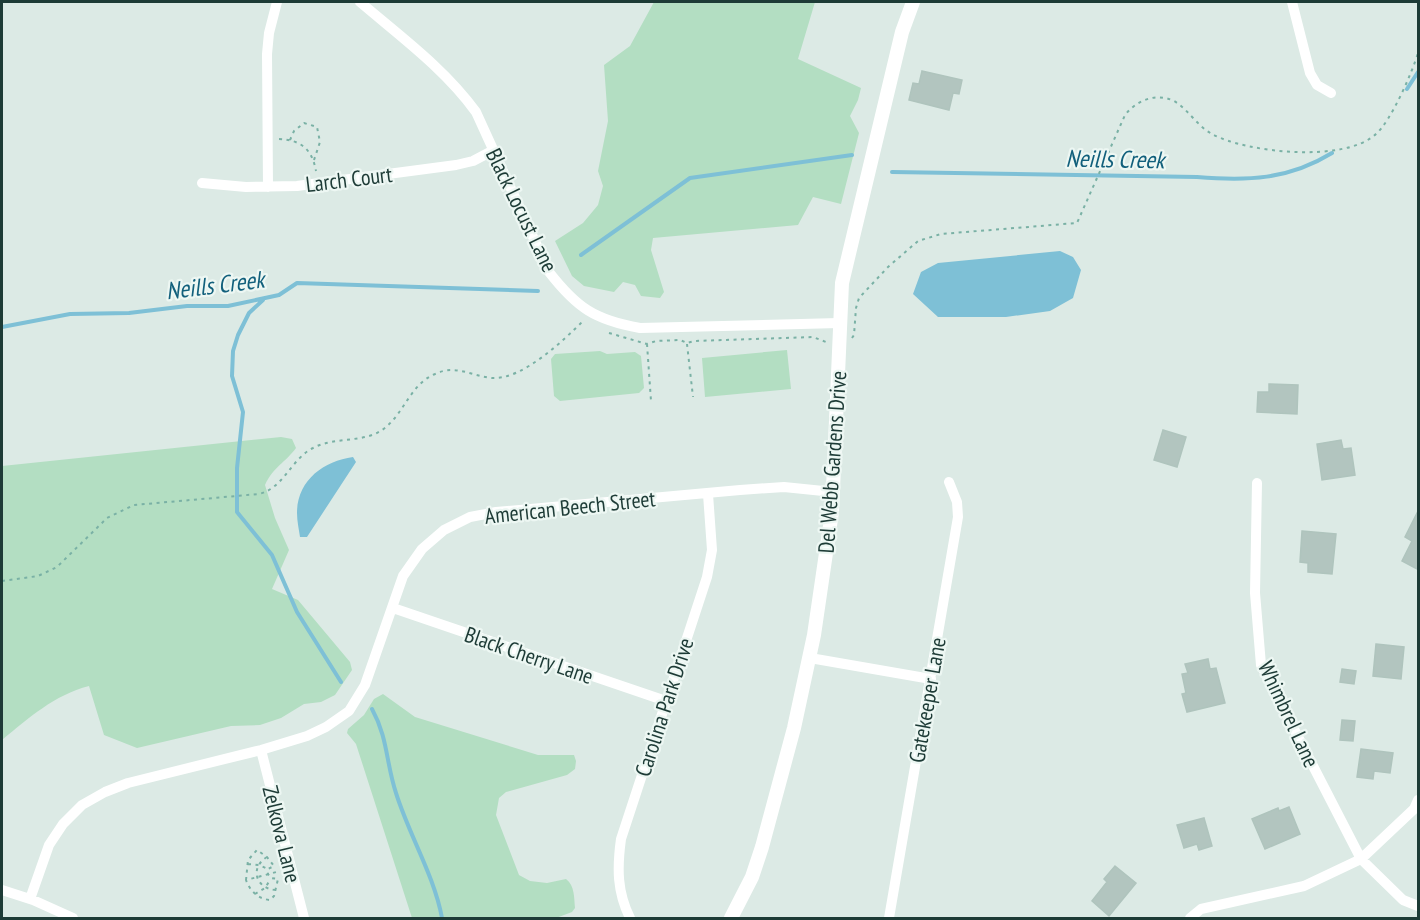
<svg xmlns="http://www.w3.org/2000/svg" width="1420" height="920" viewBox="0 0 1420 920" font-family="'PT Sans Narrow',sans-serif">
	<rect width="100%" height="100%" fill="#dceae5"/>
	<path fill="#b3dec2" d="M654 2H815L798 59 861 88 858 100 850 116 859 133 841 204 813 197 798 225 653 238 651 250 664 292 660 298 641 296 635 285 623 282 614 292 584 286 572 276 555 241 583 223 598 205 603 186 598 171 608 121 604 65 630 46Z
		M787 350 791 389 705 397 702 358Z
		M600 351 607 354 635 352 641 356 644 388 639 393 560 401 554 396 551 359 555 354Z
		M281 437 292 439 296 448C285 463 274 466 265 485L275 518 289 550 272 589 298 600 350 662 352 670 335 695 321 702 304 704 281 718 260 725 231 726 137 748 104 735 89 686C54 695 29 718 2 740V466Z
		M383 694 415 717 538 755H574L576 761 575 769 567 775 506 792 499 798 496 815 519 875 530 881 547 883 566 879C575 886 574 898 575 908L572 912 556 918H412L356 744 347 733 348 729 364 715 374 699Z"/>
	<path fill="#7ec0d6" d="M1060 251 1073 257 1081 270 1073 298 1050 311 1006 317H938L913 294 921 272 938 263Z
		M353 457 356 462 307 537H300C299 530 297 521 297 513 297 481 323 461 353 457Z"/>
	<g fill="none" stroke-linecap="round" stroke-linejoin="round">
		<path stroke="#7ec0d6" stroke-width="4" d="M1407 89 1418 72
			M892 172 1197 177C1247 181 1288 180 1332 153
			M581 255 690 178 852 155
			M263 300 249 313 238 335 233 351 232 376 243 412 237 468V512L272 555 297 612 341 682
			M2 327 70 314 129 313 187 306H228L279 295 297 283 538 291
			M372 709C388 738 386 763 396 793 409 835 434 875 442 918"/>
	</g>
	<path fill="#b2c5bf" stroke="#afc4bd" stroke-width="1.5" d="M922 71 962 80 959 94 953 93 949 110 909 100 913 83 919 84Z
		M1269 384 1298 385 1297 414 1257 412 1258 392H1269Z
		M1163 430 1186 437 1177 467 1154 460Z
		M1341 440 1343 449 1351 448 1355 475 1322 480 1317 444Z
		M1419 509V570L1402 561 1412 541 1405 537Z
		M1302 531 1336 534 1332 574 1308 572V563L1300 562Z
		M1376 644 1404 647 1401 679 1373 676Z
		M1208 659 1210 669 1216 668 1225 703 1187 712 1182 694 1186 693 1182 674 1188 673 1185 664Z
		M1342 669 1356 671 1354 684 1340 682Z
		M1342 720 1355 721 1353 741 1340 740Z
		M1361 749 1393 753 1390 773 1374 771 1373 779 1357 777Z
		M1289 807 1300 834 1265 849 1252 819 1278 808 1279 811Z
		M1204 818 1212 846 1199 850 1197 844 1184 848 1177 825Z
		M1115 866 1136 883 1109 916 1092 901 1107 882 1104 879Z"/>
	<g fill="none" stroke-linecap="round" stroke-linejoin="round">
		<path stroke="#7ab1a5" stroke-width="2" stroke-dasharray="3 4.5" stroke-linecap="butt" d="M279 139C301 140 312 149 316 171
			M290 140 294 131 304 123 317 127 320 142 314 160
			M609 333 647 344 656 341 680 340 687 343 695 341 813 337 826 342
			M852 338 854 335 856 308 859 298 888 267 918 241 941 234 1077 223 1125 115C1136 101 1155 92 1174 101 1188 109 1197 126 1212 134 1247 153 1345 163 1376 134 1391 121 1412 73 1418 53
			M647 344 651 401
			M687 344 693 397
			M2 581 38 576 57 567 107 518 134 505 259 494C284 488 291 459 313 448 335 436 367 444 386 427 405 411 411 384 435 374 455 364 472 376 492 378 522 380 563 341 583 321
			M267 857C249 868 256 889 276 890
			M248 864 259 865 268 869
			M246 880 248 860 257 850 267 857 274 866 268 869V874L271 878 278 879 274 896 270 900C258 899 250 891 246 880 258 877 269 874 280 871
			M255 894 265 888 270 880"/>
		<path stroke="#fff" stroke-width="10" d="M360 2C400 36 445 69 476 112L549 272C577 308 595 320 640 328L839 323
			M1292 2 1310 73 1317 85 1331 93
			M202 183 246 187 297 186 456 165 473 161 492 151
			M268 187 267 54 269 33 277 2
			M1257 483 1255 593 1261 665 1361 859 1403 900 1418 906
			M393 608 666 701
			M810 658 931 679
			M261 750 304 918
			M2 890 33 900 73 918
			M30 899 49 845 63 824 82 805 105 792 128 783 261 750 307 736 326 727 349 711 365 685 403 576 422 549 444 530 470 517 496 512 740 490 784 487 833 492
			M630 918C617 892 617 868 621 839L707 577 712 550 708 494
			M889 918 958 517 957 502 949 482
			M1190 918 1201 909 1304 886 1361 859 1414 809 1418 800"/>
		<path stroke="#fff" stroke-width="14" d="M731 918 752 877 762 847 794 728 814 635 832 512 842 283 902 32 913 2"/>
	</g>
	<g text-anchor="middle" dominant-baseline="central" stroke-width="4.5" stroke-linejoin="round" paint-order="stroke">
		<g font-size="22" fill="#1d3b36" stroke="#edf7f3">
			<text transform="translate(349 179) rotate(-7)">Larch Court</text>
			<text transform="translate(522 210) rotate(64)">Black Locust Lane</text>
			<text transform="translate(832 462) rotate(-86)">Del Webb Gardens Drive</text>
			<text transform="translate(570 507) rotate(-6)">American Beech Street</text>
			<text transform="translate(529 655) rotate(19)">Black Cherry Lane</text>
			<text transform="translate(927 700) rotate(-80)">Gatekeeper Lane</text>
			<text transform="translate(664 707) rotate(-72)">Carolina Park Drive</text>
			<text transform="translate(1289 714) rotate(65)">Whimbrel Lane</text>
			<text transform="translate(282 834) rotate(76)">Zelkova Lane</text>
		</g>
		<g font-size="24" font-style="italic" fill="#12607c" stroke="#edf7f3">
			<text transform="translate(1115 159) rotate(1)">Neills Creek</text>
			<text transform="translate(215 285) rotate(-7)">Neills Creek</text>
		</g>
	</g>
	<rect width="1420" height="920" fill="none" stroke="#1d3b36" stroke-width="6"/>
</svg>
